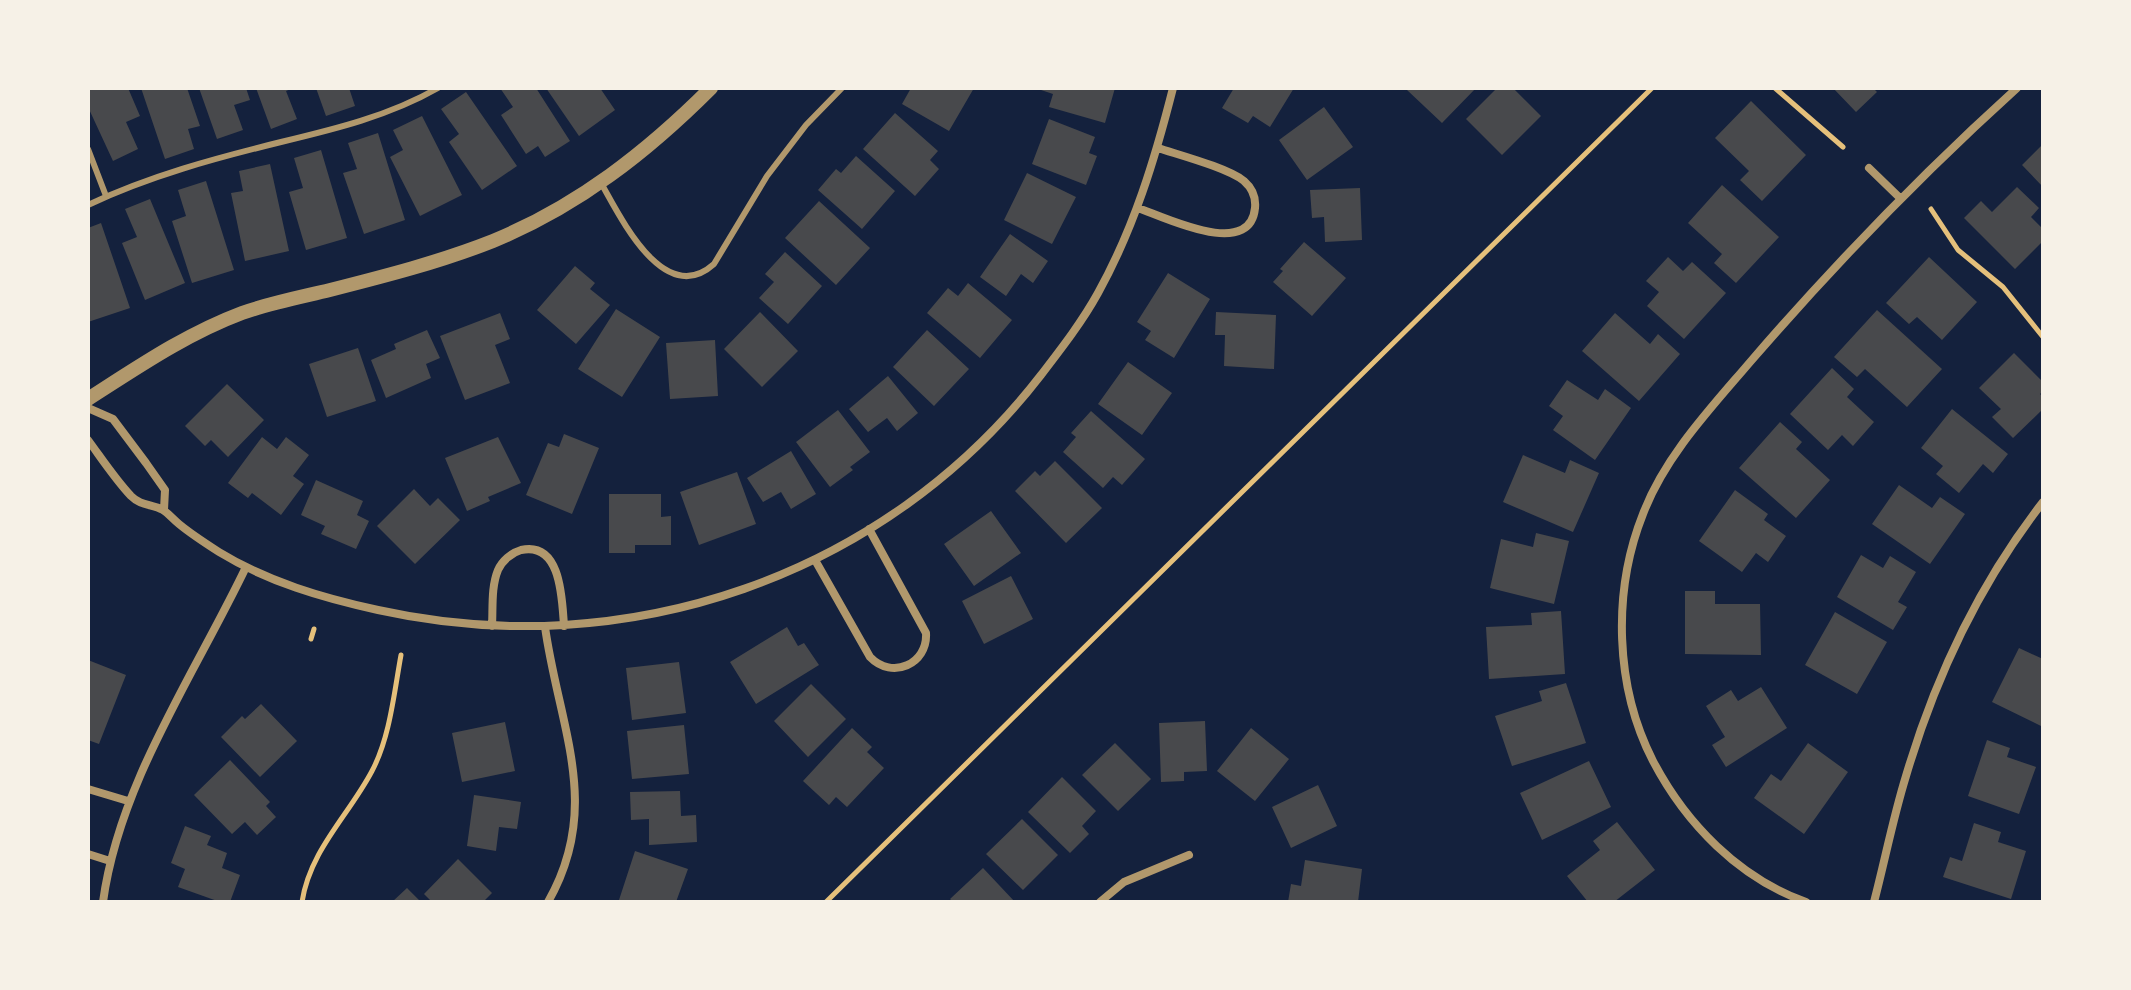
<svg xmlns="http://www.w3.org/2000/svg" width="2131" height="990" viewBox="0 0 2131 990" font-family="Overpass,sans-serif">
	<rect width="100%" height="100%" fill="#14213d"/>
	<path fill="#48494c" d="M88 88H128L140 116 126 122 138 149 113 161 88 107Z
		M141 88H187L200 126 188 129 194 149 165 159Z
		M199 88H246L250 100 234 105 243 130 217 139Z
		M256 88H293L286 91 297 119 271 129Z
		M316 88H349L355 106 326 116Z
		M500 88H536L570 141 545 157 538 146 526 154 501 115 513 107Z
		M546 88H600L615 110 579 136Z
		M911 88H974L949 131 902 104Z
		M1035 88H1115L1105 123 1049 107 1053 94Z
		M1234 88H1294L1270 127 1253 116 1248 123 1222 108Z
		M1409 88H1476L1442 123 1407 90Z
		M1497 88H1513L1541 116 1502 155 1466 119Z
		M1833 88H1873L1877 92 1856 112Z
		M466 92 517 166 482 190 449 142 459 134 441 109Z
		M1751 101 1806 155 1762 201 1740 180 1749 171 1715 138Z
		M1324 107 1353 147 1307 180 1279 140Z
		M895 113 938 151 930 160 939 169 915 196 863 149Z
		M422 116 462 195 420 216 390 157 403 150 393 130Z
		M1049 119 1095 137 1089 153 1097 156 1086 185 1032 164Z
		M378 133 405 220 364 234 343 173 357 169 348 143Z
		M2043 144V187L2022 165Z
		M321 150 347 238 306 250 289 192 303 188 294 158Z
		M856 156 895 191 862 229 818 190 836 169 841 173Z
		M270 164 289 251 245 261 231 193 243 191 239 171Z
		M1027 173 1076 197 1052 244 1004 220Z
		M206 181 234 270 192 283 172 221 186 216 178 190Z
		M1722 185 1779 237 1736 283 1714 263 1722 254 1688 223Z
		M2017 187 2039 208 2031 217 2043 229V241L2015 269 1964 218 1981 201 1992 212Z
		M1360 188 1362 240 1325 242 1324 217 1312 218 1310 190Z
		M150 199 185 283 145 300 122 243 137 237 125 209Z
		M819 201 870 248 836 285 785 238Z
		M101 223 130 308 88 322V228Z
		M1010 234 1048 261 1033 283 1021 274 1006 296 980 277Z
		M1304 242 1346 278 1312 316 1273 282 1283 271 1280 269Z
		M785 252 822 286 788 324 759 298 774 282 765 274Z
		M1668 257 1683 271 1692 262 1726 293 1684 339 1647 306 1659 292 1646 281Z
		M1929 257 1977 302 1942 340 1917 317 1909 324 1886 303Z
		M575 266 595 283 590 289 610 305 576 344 537 310Z
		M1168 273 1210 299 1174 358 1145 340 1151 331 1137 322Z
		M968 283 1012 320 980 358 927 313 948 288 958 296Z
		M616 309 660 337 622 397 578 369Z
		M1877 310 1942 369 1907 407 1865 369 1857 377 1834 357Z
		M760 312 798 351 762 387 724 349Z
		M1216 312 1276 315 1274 369 1224 366 1225 335H1215Z
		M500 313 510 339 495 345 510 383 465 400 440 336Z
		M1615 313 1650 344 1658 334 1680 354 1639 401 1582 351Z
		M427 330 440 358 426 364 431 378 386 398 371 360 396 349 394 344Z
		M927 330 969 369 934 406 893 367Z
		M715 340 718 396 670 399 666 343Z
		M358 348 376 401 327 417 309 364Z
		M2014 353 2043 382V391L2040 394 2043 397V409L2013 438 1992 417 2001 409 1979 388Z
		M1128 362 1172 393 1142 435 1098 404Z
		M1832 368 1854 389 1847 397 1874 422 1853 446 1842 435 1828 450 1790 414Z
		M888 376 918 413 897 431 887 418 868 432 849 409Z
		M1567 380 1598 400 1605 389 1631 408 1595 460 1553 430 1563 416 1549 406Z
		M227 384 264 420 228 457 211 440 205 446 185 426Z
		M1952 409 2008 454 1993 473 1983 464 1959 493 1936 474 1943 466 1921 448Z
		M838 410 870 452 850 467 853 470 830 487 796 442Z
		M1091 411 1145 459 1122 485 1113 477 1103 488 1063 452 1076 437 1071 433Z
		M1780 422 1802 442 1796 449 1830 480 1796 518 1739 468Z
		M564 434 599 448 572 514 526 495 548 443 559 447Z
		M262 437 277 449 286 437 309 455 293 476 304 484 281 515 252 493 248 498 228 483Z
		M498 437 521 483 488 497 490 501 467 511 445 458Z
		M791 451 816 494 791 509 781 492 763 502 747 478Z
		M1523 455 1565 473 1570 460 1599 473 1573 532 1503 502Z
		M1055 461 1102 508 1066 543 1015 491 1035 471 1040 476Z
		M737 472 756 524 699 545 680 492Z
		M316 480 363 501 357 515 369 521 356 549 321 534 325 526 301 515Z
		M1899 485 1932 508 1940 497 1965 514 1930 564 1872 524Z
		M414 489 430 506 438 498 460 520 415 564 377 526Z
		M1735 490 1768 514 1764 520 1786 536 1768 562 1756 553 1742 572 1699 541Z
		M609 494H661V517L671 516V545H635V553H609Z
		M991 511 1021 553 974 586 944 544Z
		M1536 533 1569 541 1554 604 1490 588 1501 539 1533 547Z
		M1861 555 1883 568 1890 556 1916 572 1898 602 1907 607 1893 630 1837 597Z
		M1011 576 1033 619 984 644 962 601Z
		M1685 591H1715V604H1760L1761 655 1685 654Z
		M1561 611 1565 674 1489 679 1486 627 1532 625 1531 613Z
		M1835 612 1887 642 1857 694 1805 665Z
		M787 627 798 646 804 643 819 665 756 704 730 662Z
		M2019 648 2043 659V727L1992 702Z
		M88 660 126 675 99 744 88 740Z
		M679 662 686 713 632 720 626 668Z
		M1566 683 1586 743 1512 766 1495 716 1542 701 1539 691Z
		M811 684 846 719 808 757 774 721Z
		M1761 687 1787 728 1726 767 1712 745 1725 737 1706 706 1731 690 1738 701Z
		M261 704 297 741 260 777 221 737 242 716 245 719Z
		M1205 721 1207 771 1184 772V781L1161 782 1159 723Z
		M505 722 515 771 462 782 452 733Z
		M684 725 689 774 632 779 627 731Z
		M852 728 872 747 867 752 884 768 847 807 836 797 829 805 803 781Z
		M1251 728 1289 759 1255 801 1217 771Z
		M1987 740 2010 748 2007 757 2036 767 2019 814 1968 796Z
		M1115 743 1151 779 1118 811 1082 775Z
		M1808 743 1848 772 1804 834 1754 798 1771 774 1781 781Z
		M230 760 270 802 266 806 276 817 257 835 245 822 232 834 194 795Z
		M1589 761 1611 807 1542 840 1520 793Z
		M1062 777 1096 811 1082 826 1089 834 1070 853 1028 812Z
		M1318 785 1337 826 1291 848 1272 807Z
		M680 791 681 816 696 815 697 842 649 845V819L631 820 630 792Z
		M474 795 521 802 517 829 499 827 496 851 467 846Z
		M1022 819 1058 855 1023 890 986 854Z
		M1617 822 1655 870 1614 902H1588L1567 876 1600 850 1593 841Z
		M1974 823 2001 832 1998 842 2026 851 2011 899 1943 877 1950 857 1962 861Z
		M185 826 211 836 207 845 227 853 222 868 240 875 230 902H220L178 887 185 869 171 863Z
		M635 851 688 869 676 902 619 900Z
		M458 859 492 893 483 902H432L424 894Z
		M1305 860 1362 869 1358 902H1288L1291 884 1301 886Z
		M983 868 1015 902H953L950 899Z
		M407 888 421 902H392Z"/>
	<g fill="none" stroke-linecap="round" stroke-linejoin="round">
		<path stroke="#e5c07b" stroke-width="5" d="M1775 88 1843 147
			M1931 209 1958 250 2003 287 2043 337
			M311 639 314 629
			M302 902C310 850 349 815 372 771 390 737 394 693 401 655
			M826 902 1652 88"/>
		<path stroke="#b1986c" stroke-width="6" d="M88 149 106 196
			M601 183C620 216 664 309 714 264L767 176 806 125 842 88
			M88 205C149 176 216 158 281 142 335 129 389 116 438 88"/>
		<path stroke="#b1986c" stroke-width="8" d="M1869 168 1901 199
			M1138 208C1164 217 1250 260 1255 208 1256 198 1252 188 1244 181 1228 168 1179 155 1158 148
			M88 408 113 419 146 463 165 490 164 510
			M88 440C102 459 115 479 131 496 141 506 151 504 163 510 168 513 173 519 179 524 191 534 205 543 219 552 268 582 323 598 378 610 626 665 885 577 1041 375 1061 349 1082 322 1098 293 1134 228 1155 159 1173 88
			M815 560 870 657C892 680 928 664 926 633L869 529
			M492 626C493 608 491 587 498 570 502 561 511 553 521 550 562 541 562 601 564 626
			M545 627C559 727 603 806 548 902
			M88 789 128 801
			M88 854 110 861
			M103 902C119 783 195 674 246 567
			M1100 902 1124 882 1189 855
			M1806 902C1739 878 1686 824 1653 761 1615 687 1612 592 1643 514 1665 456 1711 408 1751 361 1834 265 1923 173 2017 88
			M1874 902C1885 860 1893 818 1906 776 1935 678 1979 584 2043 502"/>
		<path stroke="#b1986c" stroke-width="14" d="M88 399C138 367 186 334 242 313 270 303 301 297 330 290 385 276 440 262 493 241 578 206 647 152 711 88"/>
	</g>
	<rect width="2131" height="990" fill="none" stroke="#f6f1e7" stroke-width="180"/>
</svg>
